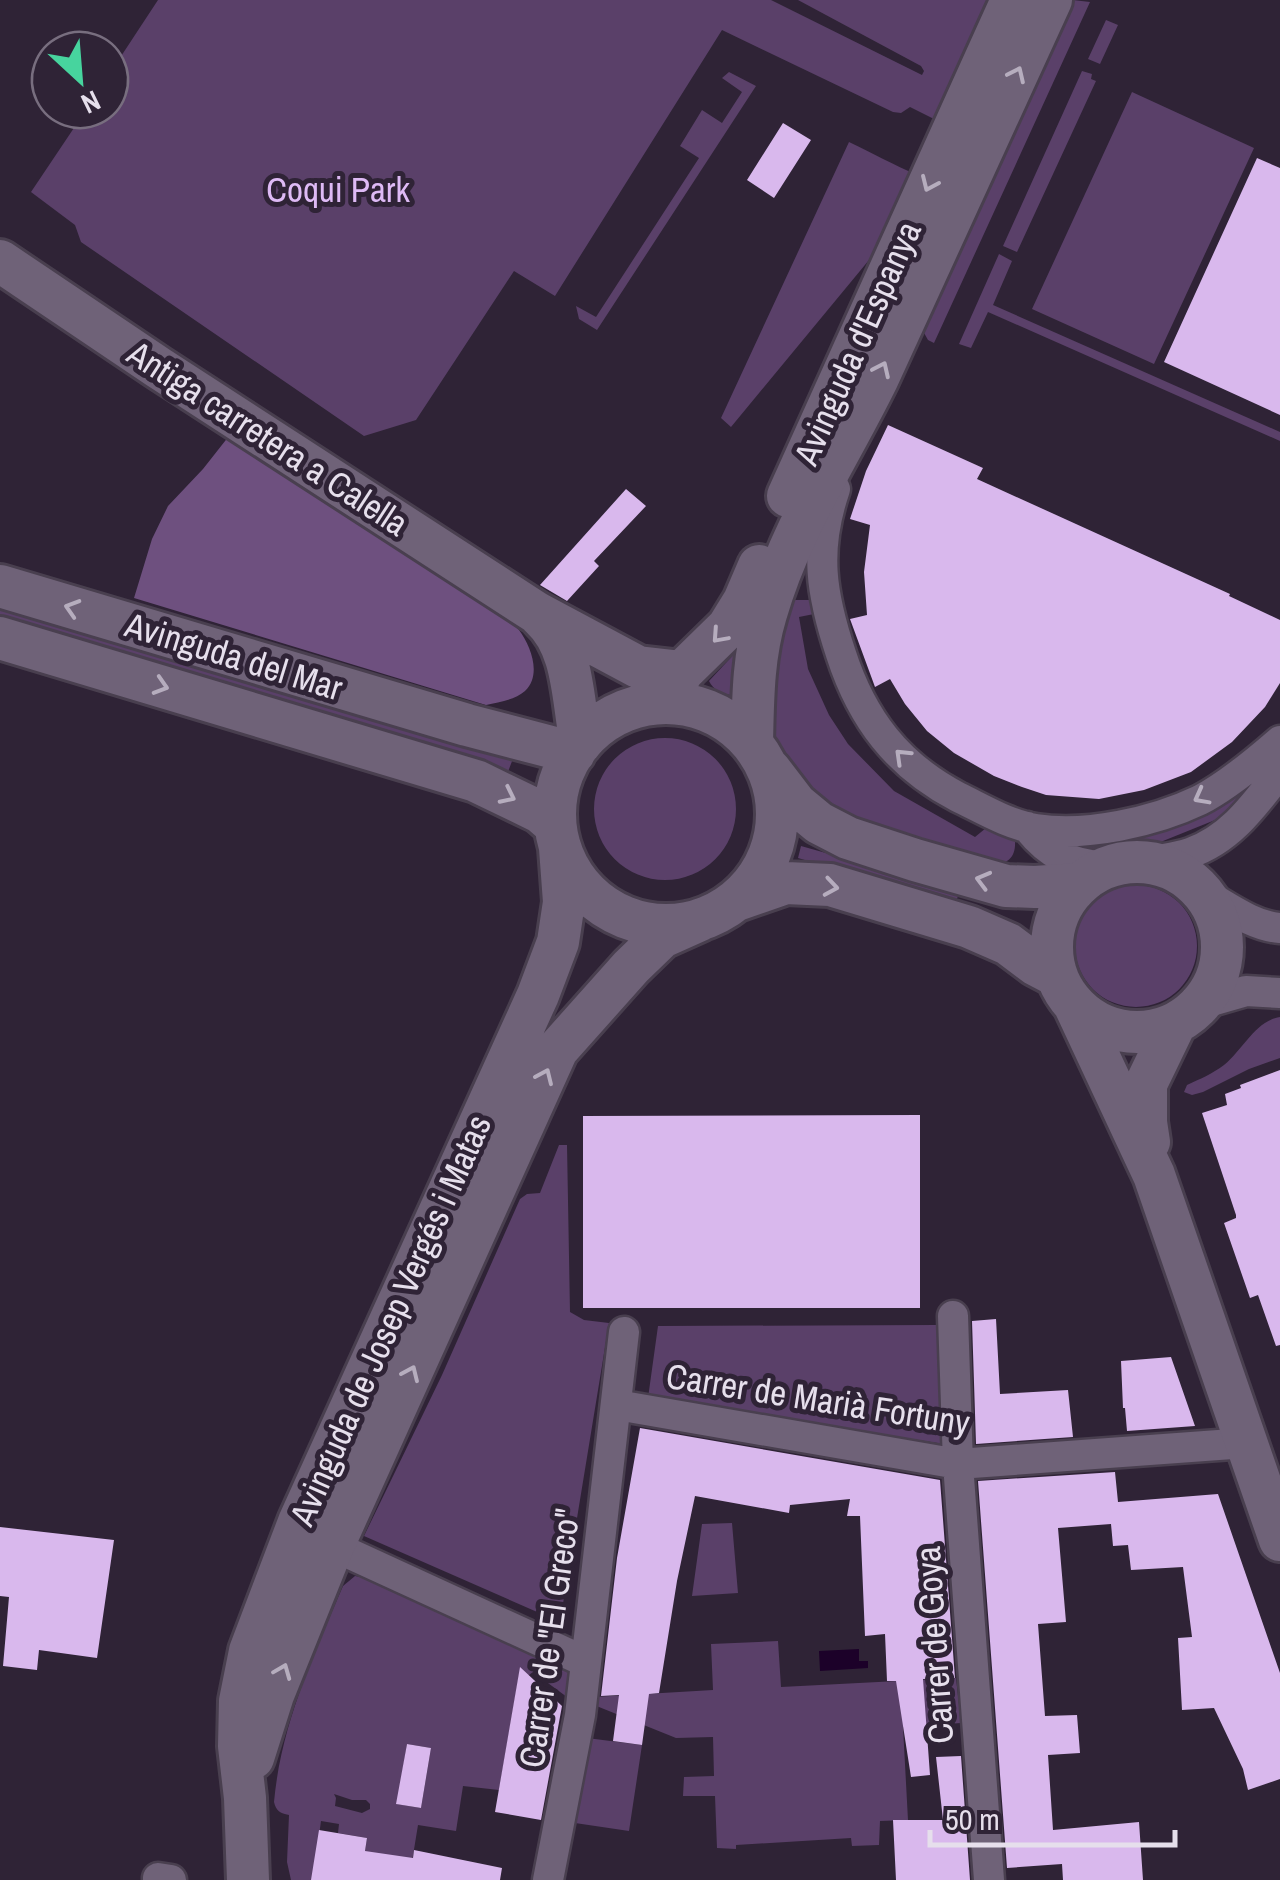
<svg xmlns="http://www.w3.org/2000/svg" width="1280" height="1880" viewBox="0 0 1280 1880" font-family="'Archivo Narrow',sans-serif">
	<rect width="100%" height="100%" fill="#2f2336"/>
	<path fill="#5a4069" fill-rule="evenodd" d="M158 0H771L922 75 924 71 921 66 798 0H997L942 123 910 107 901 113 893 112 722 30 555 296 514 271 416 420 364 436 81 242 75 225 31 192 86 110H110V73Z
		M1073 0 1090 2 934 343 928 340 923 331 1065 4Z
		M1106 20 1118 25 1100 64 1088 59Z
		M1082 71 1092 74 1091 79 1096 81 1017 252 1003 246Z
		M729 72 756 86 597 330 579 319 576 306 596 317 699 158 680 146 702 110 722 123 742 92 722 78Z
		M1132 92 1254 148 1154 364 1032 309Z
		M849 142C873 153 893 165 918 175L893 231 731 427 721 418Z
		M999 254 1012 261 993 305 1280 432V441L988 312 971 348 959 344Z
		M791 600H811L814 614 799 617 808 669 829 715 848 744 894 791 975 837 986 828 999 827 1015 840C1016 857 1009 864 991 865L846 816 808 786 793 769 779 748 772 727 768 680Z
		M0 601 514 756 506 777 0 621Z
		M736 652 739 657 734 695C725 696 713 690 709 681Z
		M594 809a71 71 0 1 1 142 0a71 71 0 1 1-142 0Z
		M1249 783 1250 789 1239 808 1220 818 1163 841 1145 843 1128 842 1089 851H1079L1064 838Z
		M801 846 961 891 954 904 798 858Z
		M1075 946a61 61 0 1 1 122 0a61 61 0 1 1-122 0Z
		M1280 1017V1058L1249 1069 1203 1092 1192 1095 1184 1092 1187 1085C1200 1079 1212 1074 1224 1065 1243 1050 1255 1021 1280 1017Z
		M559 1145H567L570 1312 584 1320 609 1323 560 1622 364 1536 442 1375 520 1199 527 1194 540 1193Z
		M937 1325 944 1444 648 1398 658 1326Z
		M732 1523 738 1593 692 1596 702 1524Z
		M355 1576 366 1578 564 1664 571 1668V1700L533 1672 529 1675H519L499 1790 463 1786 456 1831 418 1825 409 1880 365 1851 367 1838 338 1833 339 1824 321 1821 313 1880H291L287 1862 289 1815C280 1813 276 1811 274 1802 281 1725 313 1656 343 1586ZM407 1744 431 1748 421 1808 397 1804ZM334 1794 352 1800H366L370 1804V1809L362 1813 335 1806 336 1798Z
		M778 1641 781 1687 956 1678 961 1723 903 1727 908 1820 880 1821 879 1845 852 1846 851 1838 736 1845V1849L717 1848 715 1796H683L684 1777 714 1776 713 1737 676 1738 594 1705V1697L713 1690 711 1644Z
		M587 1738 642 1745 629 1831 575 1823Z"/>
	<path fill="#6e507f" d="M229 436 500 614C506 619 514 624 519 630 531 646 542 675 525 691 515 700 499 702 486 705L134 598 152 539 168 506 203 469Z"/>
	<path fill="#1c0129" d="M859 1649V1661H868V1668L820 1671 819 1651Z"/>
	<path fill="#d9b8ed" d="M783 123 811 140 774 198 747 180Z
		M1257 158 1280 168V415L1164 362Z
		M888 425 983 468 977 479 1230 594 1229 596 1280 620V683L1265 707 1232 742 1191 772 1144 790 1099 799 1046 795 1022 787 994 776 954 753 927 731 905 704 890 679 875 687 850 619 867 615 864 572 870 525 850 519 866 471Z
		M626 489 646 506 594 561 599 566 567 601 540 585Z
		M1280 1070V1345L1276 1346 1258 1295 1250 1298 1224 1223 1236 1218V1215L1202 1113 1227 1105 1225 1094 1241 1088 1240 1085Z
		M920 1115V1308H583V1116Z
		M996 1319 1000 1394 1068 1390 1073 1437 976 1444 972 1321Z
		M1171 1357 1195 1426 1127 1431 1125 1408H1123L1121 1361Z
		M640 1428 940 1480 955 1678 923 1679 930 1775 911 1777 896 1681H887L885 1634 865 1636 860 1516H847L850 1499 790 1505 789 1513 695 1496 677 1581 659 1693 649 1694 642 1745 613 1741 619 1695 601 1696 617 1558Z
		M1115 1472 1118 1502 1218 1494 1280 1673V1779L1248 1790 1243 1769 1214 1708 1182 1710 1178 1638 1192 1637 1183 1567 1131 1570 1128 1545 1113 1546 1111 1524 1058 1528 1066 1622 1038 1624 1045 1716 1077 1715 1080 1753 1048 1755 1053 1830 1139 1822 1143 1880H1063L1062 1864 1007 1868 978 1481Z
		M0 1527 114 1540 97 1658 39 1650 37 1670 3 1666 9 1597 0 1596Z
		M520 1667 562 1706 541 1820 495 1812Z
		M407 1744 431 1748 421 1808 396 1804Z
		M961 1756 970 1880H896L893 1820H943L936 1757Z
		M319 1830 367 1838 365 1851 413 1858 414 1850 502 1868 500 1880H311Z"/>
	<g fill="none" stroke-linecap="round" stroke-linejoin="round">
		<defs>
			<path id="street" d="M835 489C814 550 821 594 841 654 862 719 897 765 958 797 983 809 1009 825 1036 829 1086 837 1154 822 1200 800 1227 786 1257 761 1280 741
				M1027 827C1050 856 1067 862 1103 867
				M1150 862C1163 859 1178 857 1190 853 1231 839 1255 804 1280 772
				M1205 894C1228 907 1253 926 1280 928
				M1201 1004 1246 991 1280 993
				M953 1316 958 1464 989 1880
				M617 1405 958 1464 1246 1443
				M333 1546 586 1662
				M158 1878 171 1880
				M548 1880 580 1715 624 1332"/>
			<path id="secondary" d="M0 261 159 368 537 613 638 667 682 672
				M788 496 1012 0
				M0 586 467 725 574 753
				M541 617C575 648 572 700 581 743
				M0 638 476 781 540 812 555 825
				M555 814a111 111 0 1 1 222 0a111 111 0 1 1-222 0Z
				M666 703 682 672 728 627 744 601 759 566
				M752 743C753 699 753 657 766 614 789 532 839 457 877 380L1051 0
				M770 770 796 804 819 823 848 838 915 860 1006 886 1035 887 1079 884
				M1052 947a85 85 0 1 1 170 0a85 85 0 1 1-170 0Z
				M737 900 786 883 830 885 969 927 1008 944 1036 965 1057 976
				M1075 1006 1154 1175 1280 1540
				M1149 1142 1146 1122V1084L1175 1024
				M253 1758 273 1695 333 1546 557 1050 631 967 662 937 700 920
				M248 1880 245 1798 239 1746 240 1701 250 1651 299 1522 538 995 558 942 564 902 560 848"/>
		</defs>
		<use href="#street" stroke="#493f4f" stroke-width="35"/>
		<use href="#secondary" stroke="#493f4f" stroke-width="48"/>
		<use href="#street" stroke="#6f6278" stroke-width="30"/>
		<use href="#secondary" stroke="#6f6278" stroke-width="42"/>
	</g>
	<defs><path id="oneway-chevron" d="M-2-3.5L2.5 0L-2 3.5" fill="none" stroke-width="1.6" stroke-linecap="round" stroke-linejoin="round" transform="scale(2.5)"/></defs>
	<g stroke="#b6adbe">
		<use href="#oneway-chevron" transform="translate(1017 74) rotate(-65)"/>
		<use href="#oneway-chevron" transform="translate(929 184) rotate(114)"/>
		<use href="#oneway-chevron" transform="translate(882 369) rotate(-65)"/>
		<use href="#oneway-chevron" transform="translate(72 608) rotate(-163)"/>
		<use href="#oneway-chevron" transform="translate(719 636) rotate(132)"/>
		<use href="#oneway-chevron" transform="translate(161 686) rotate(17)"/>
		<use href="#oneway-chevron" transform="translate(902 756) rotate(-136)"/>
		<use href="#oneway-chevron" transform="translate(508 796) rotate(26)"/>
		<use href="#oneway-chevron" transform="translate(1201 797) rotate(152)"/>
		<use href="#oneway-chevron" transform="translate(983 880) rotate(-165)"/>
		<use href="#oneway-chevron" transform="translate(831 887) rotate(9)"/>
		<use href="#oneway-chevron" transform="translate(545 1076) rotate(-66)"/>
		<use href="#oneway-chevron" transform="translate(411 1373) rotate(-66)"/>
		<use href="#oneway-chevron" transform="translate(283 1671) rotate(-68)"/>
	</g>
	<g text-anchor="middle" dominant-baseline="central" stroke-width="10" stroke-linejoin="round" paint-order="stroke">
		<g font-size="35" fill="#debaf5" stroke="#2f2336">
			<text x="338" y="189">Coqui Park</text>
		</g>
		<g font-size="35" fill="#e6dfec" stroke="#2f2336">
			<text transform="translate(857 343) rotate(-66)">Avinguda d'Espanya</text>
			<text transform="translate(268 438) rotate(33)">Antiga carretera a Calella</text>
			<text transform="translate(234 656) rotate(17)">Avinguda del Mar</text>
			<text transform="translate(390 1320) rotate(-66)">Avinguda de Josep Vergés i Matas</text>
			<text transform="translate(818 1399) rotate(9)">Carrer de Marià Fortuny</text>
			<text transform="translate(549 1638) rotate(-82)">Carrer de "El Greco"</text>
			<text transform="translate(934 1645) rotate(-94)">Carrer de Goya</text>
		</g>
	</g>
	<g transform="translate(80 80) rotate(154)"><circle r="48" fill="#2f2336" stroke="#786e7f" stroke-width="2.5"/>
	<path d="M0-8L18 38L0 25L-18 38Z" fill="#47d49e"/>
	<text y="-15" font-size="28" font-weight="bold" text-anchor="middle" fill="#e6dfec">N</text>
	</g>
	<path d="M930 1830v15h245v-15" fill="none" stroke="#e6dfec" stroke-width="5"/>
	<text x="945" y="1830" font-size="30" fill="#e6dfec" stroke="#2f2336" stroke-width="8" paint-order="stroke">50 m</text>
</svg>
